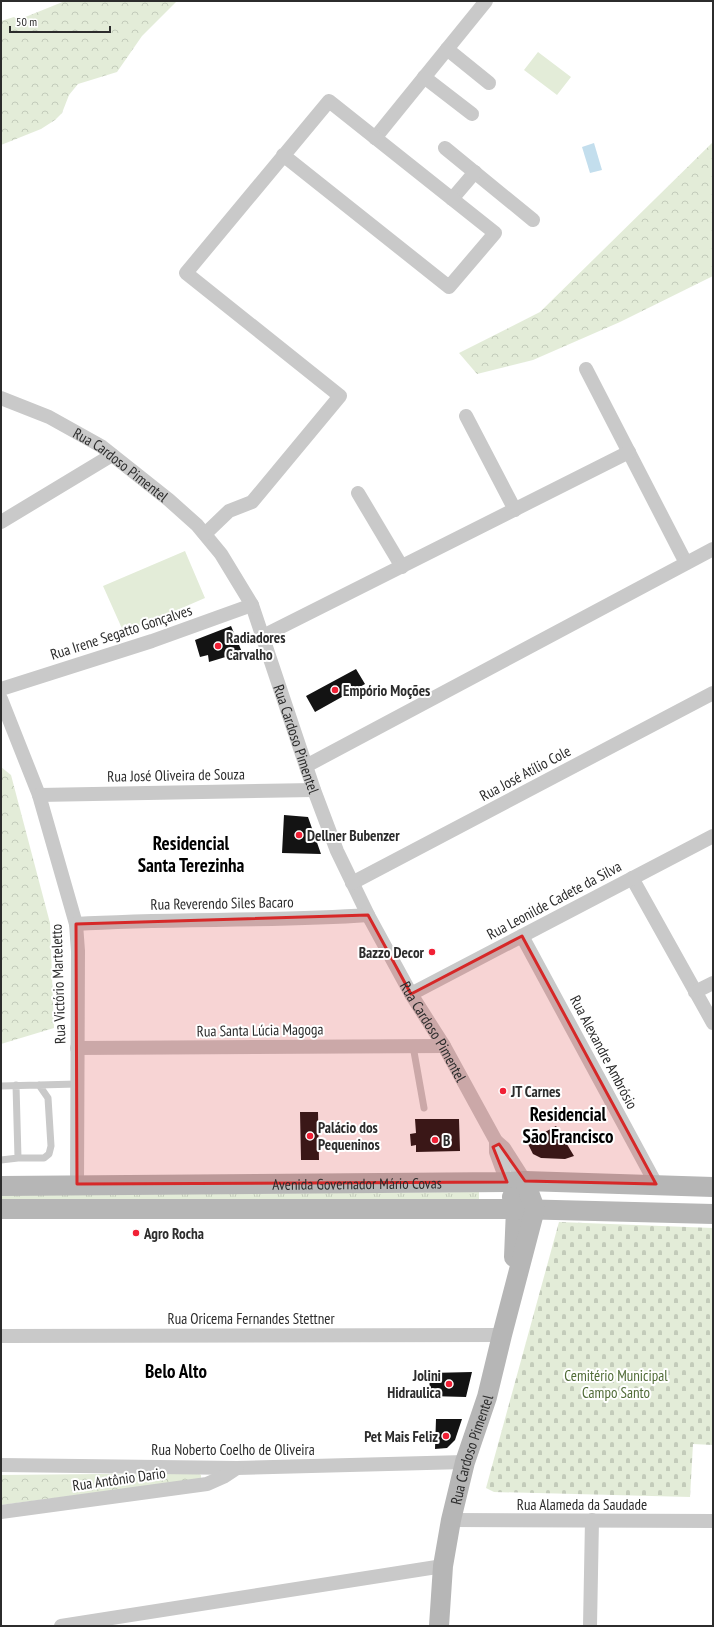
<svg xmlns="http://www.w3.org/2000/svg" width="714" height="1627" viewBox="0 0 714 1627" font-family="'PT Sans Narrow',sans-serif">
	<defs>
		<pattern id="grass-tufts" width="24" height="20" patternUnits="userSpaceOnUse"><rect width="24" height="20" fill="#e3ecd8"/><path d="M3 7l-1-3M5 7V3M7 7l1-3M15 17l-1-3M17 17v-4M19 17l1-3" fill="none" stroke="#c3cbba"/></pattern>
		<pattern id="forest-crowns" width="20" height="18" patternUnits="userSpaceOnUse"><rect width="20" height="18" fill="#e3ecd8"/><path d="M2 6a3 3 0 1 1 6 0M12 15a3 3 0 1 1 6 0" fill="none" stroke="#c3cbba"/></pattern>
		<pattern id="cemetery-stones" width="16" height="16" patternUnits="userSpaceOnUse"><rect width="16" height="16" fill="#e3ecd8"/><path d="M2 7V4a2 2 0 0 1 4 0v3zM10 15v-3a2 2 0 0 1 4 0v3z" fill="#c3cbba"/></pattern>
	</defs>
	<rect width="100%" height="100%" fill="#fff"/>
	<path fill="url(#grass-tufts)" d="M479 1192V1200L1 1202V1195Z"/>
	<path fill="url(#forest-crowns)" d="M65 1H177L142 36 117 72 78 84 69 95 62 113 55 120 41 129 1 145V21L14 17 18 20Z
		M713 142V276L620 322 533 360 477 374 459 353 540 312Z
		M1 767 11 775 50 923 54 1028 1 1044Z
		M198 1473 201 1475V1479L1 1505V1475Z"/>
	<path fill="url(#cemetery-stones)" d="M559 1222 713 1228V1445L693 1444 690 1497 494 1492 486 1488Z"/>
	<path fill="#e3ecd8" d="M538 52 571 77 557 95 524 70Z
		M185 551 205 598 124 633 103 586Z"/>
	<path fill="#c3deed" d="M594 143 602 170 590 173 582 147Z"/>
	<path fill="#131313" d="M231 626 242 652 209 662 208 655 200 657 195 640Z
		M356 669 365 684 315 712 306 696Z
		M284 815 308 817 321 854 282 853Z
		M300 1112H318L319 1160H301Z
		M415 1119H459L460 1151 416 1152V1145L411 1146 410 1134 416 1133Z
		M556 1126 574 1156 565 1159 541 1158 533 1154 527 1142Z
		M472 1372 466 1397 429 1396 430 1373Z
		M436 1419H462L455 1440 447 1448 435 1449Z"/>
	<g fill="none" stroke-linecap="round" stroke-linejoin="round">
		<path stroke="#c9c9c9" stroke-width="7" d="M413 1046 424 1108
			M16 1085 18 1158
			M1 1086 77 1084
			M1 1160 18 1158H44L49 1154 51 1146 48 1098 39 1085"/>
		<g stroke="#c9c9c9" stroke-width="14">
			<path d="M447 49 489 83"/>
			<path d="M424 77 472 114"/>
			<path d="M375 138 486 1"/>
			<path d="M445 148 533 220"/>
			<path d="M452 199 475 172"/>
			<path d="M586 369 686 563"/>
			<path id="s1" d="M1 398 49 417 101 446 169 500 197 525 221 554 252 605 314 790 337 851 368 915 411 994 444 1046 496 1141 504 1148 525 1181"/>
			<path d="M466 416 515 510"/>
			<path d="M358 493 402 567"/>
			<path d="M1 522 112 455"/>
			<path d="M205 534 229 511 252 502 340 396 186 273 329 101 495 233 449 287 283 155"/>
			<path d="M263 636 629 452"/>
			<path d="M1 689 152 641 252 605"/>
			<path d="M1 699 39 795 76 924 78 951 77 1184"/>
			<path d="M306 766 713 549"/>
			<path d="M39 795 314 790"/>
			<path d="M632 878 713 1023"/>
			<path d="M352 883 713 693"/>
			<path d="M76 924C173 918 271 922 368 915"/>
			<path d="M522 936 656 1184"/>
			<path d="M695 992 713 983"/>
			<path d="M411 994 713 836"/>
			<path d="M77 1048 444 1046"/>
			<path d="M496 1141V1152L507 1182"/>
			<path d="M1 1336 502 1335"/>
			<path d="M1 1465 237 1468 465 1462"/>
			<path d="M1 1512 207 1484 225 1476 237 1468"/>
			<path d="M451 1520 713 1521"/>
			<path d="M61 1626 443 1566"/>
			<path d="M590 1626 592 1520"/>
		</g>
		<g stroke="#b6b6b6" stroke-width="20">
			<path id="s2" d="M1 1186 507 1182 525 1181 713 1187"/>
			<path d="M512 1197 516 1209 514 1257"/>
			<path d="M1 1209H516L713 1214"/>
			<path id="s3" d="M439 1626 443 1566 451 1520 465 1462 487 1397 502 1335 535 1209 525 1181"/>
		</g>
	</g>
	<path fill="#d62828" fill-opacity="0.2" stroke="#d62828" stroke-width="3" stroke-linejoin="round" d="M368 915 411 994 522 936 656 1184 525 1181 499 1144 493 1147 507 1182 77 1184 76 924Z"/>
	<g fill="#f12035" stroke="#fff" stroke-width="1.5">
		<circle cx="218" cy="646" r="4"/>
		<circle cx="335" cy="690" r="4"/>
		<circle cx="299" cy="835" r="4"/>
		<circle cx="432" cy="952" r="4"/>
		<circle cx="503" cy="1091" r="4"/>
		<circle cx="310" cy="1136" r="4"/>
		<circle cx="435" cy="1140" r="4"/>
		<circle cx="136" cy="1233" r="4"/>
		<circle cx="449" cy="1384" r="4"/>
		<circle cx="446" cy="1436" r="4"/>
	</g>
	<g text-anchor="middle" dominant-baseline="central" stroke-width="4" stroke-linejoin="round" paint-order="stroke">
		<g font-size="15" fill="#2c2c2c" stroke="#fff">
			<text stroke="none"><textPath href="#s1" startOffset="138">Rua Cardoso Pimentel</textPath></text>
			<text transform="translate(121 632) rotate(-18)">Rua Irene Segatto Gonçalves</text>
			<text stroke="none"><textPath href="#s1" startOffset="474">Rua Cardoso Pimentel</textPath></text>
			<text transform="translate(525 773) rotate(-28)">Rua José Atílio Cole</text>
			<text transform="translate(176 775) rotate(-1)">Rua José Oliveira de Souza</text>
			<text transform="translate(554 900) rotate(-28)">Rua Leonilde Cadete da Silva</text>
			<text transform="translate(222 903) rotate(-1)">Rua Reverendo Siles Bacaro</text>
			<text transform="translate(58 984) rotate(-92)">Rua Victório Marteletto</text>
			<text transform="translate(260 1030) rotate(-1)">Rua Santa Lúcia Magoga</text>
			<text stroke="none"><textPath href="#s1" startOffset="798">Rua Cardoso Pimentel</textPath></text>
			<text transform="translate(604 1052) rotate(62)">Rua Alexandre Ambrósio</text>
			<text stroke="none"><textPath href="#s2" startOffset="356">Avenida Governador Mário Covas</textPath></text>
			<text x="251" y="1318">Rua Oricema Fernandes Stettner</text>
			<text x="233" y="1449">Rua Noberto Coelho de Oliveira</text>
			<text stroke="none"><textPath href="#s3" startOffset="180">Rua Cardoso Pimentel</textPath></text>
			<text transform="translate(119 1479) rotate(-8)">Rua Antônio Dario</text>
			<text x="582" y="1504">Rua Alameda da Saudade</text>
		</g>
		<g font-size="15" font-weight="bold" fill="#2c2c2c" stroke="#fff" text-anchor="start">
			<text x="226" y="637">Radiadores<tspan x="226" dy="17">Carvalho</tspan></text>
			<text x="343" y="690">Empório Moções</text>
			<text x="307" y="835">Dellner Bubenzer</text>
			<text x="424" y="952" text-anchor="end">Bazzo Decor</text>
			<text x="511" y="1091">JT Carnes</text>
			<text x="318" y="1127">Palácio dos<tspan x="318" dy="17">Pequeninos</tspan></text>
			<text x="443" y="1140">B</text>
			<text x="144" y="1233">Agro Rocha</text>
			<text x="441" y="1375" text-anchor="end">Jolini<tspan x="441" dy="17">Hidraulica</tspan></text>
			<text x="438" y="1436" text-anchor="end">Pet Mais Feliz</text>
		</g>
		<g font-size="15" fill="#506b37" stroke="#fff">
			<text x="616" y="1375">Cemitério Municipal<tspan x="616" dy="17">Campo Santo</tspan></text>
		</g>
		<g font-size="19" font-weight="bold" fill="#000" stroke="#fff">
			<text x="191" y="843">Residencial<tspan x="191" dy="22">Santa Terezinha</tspan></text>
			<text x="568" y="1114">Residencial<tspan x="568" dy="22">São Francisco</tspan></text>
			<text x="176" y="1371">Belo Alto</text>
		</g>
	</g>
	<rect width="714" height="1627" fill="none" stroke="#2c2c2c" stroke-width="4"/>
	<path d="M10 26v6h100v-6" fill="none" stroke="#2c2c2c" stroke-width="2"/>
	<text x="16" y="26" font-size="12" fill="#2c2c2c" stroke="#ffffff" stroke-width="3" paint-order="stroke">50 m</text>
</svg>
